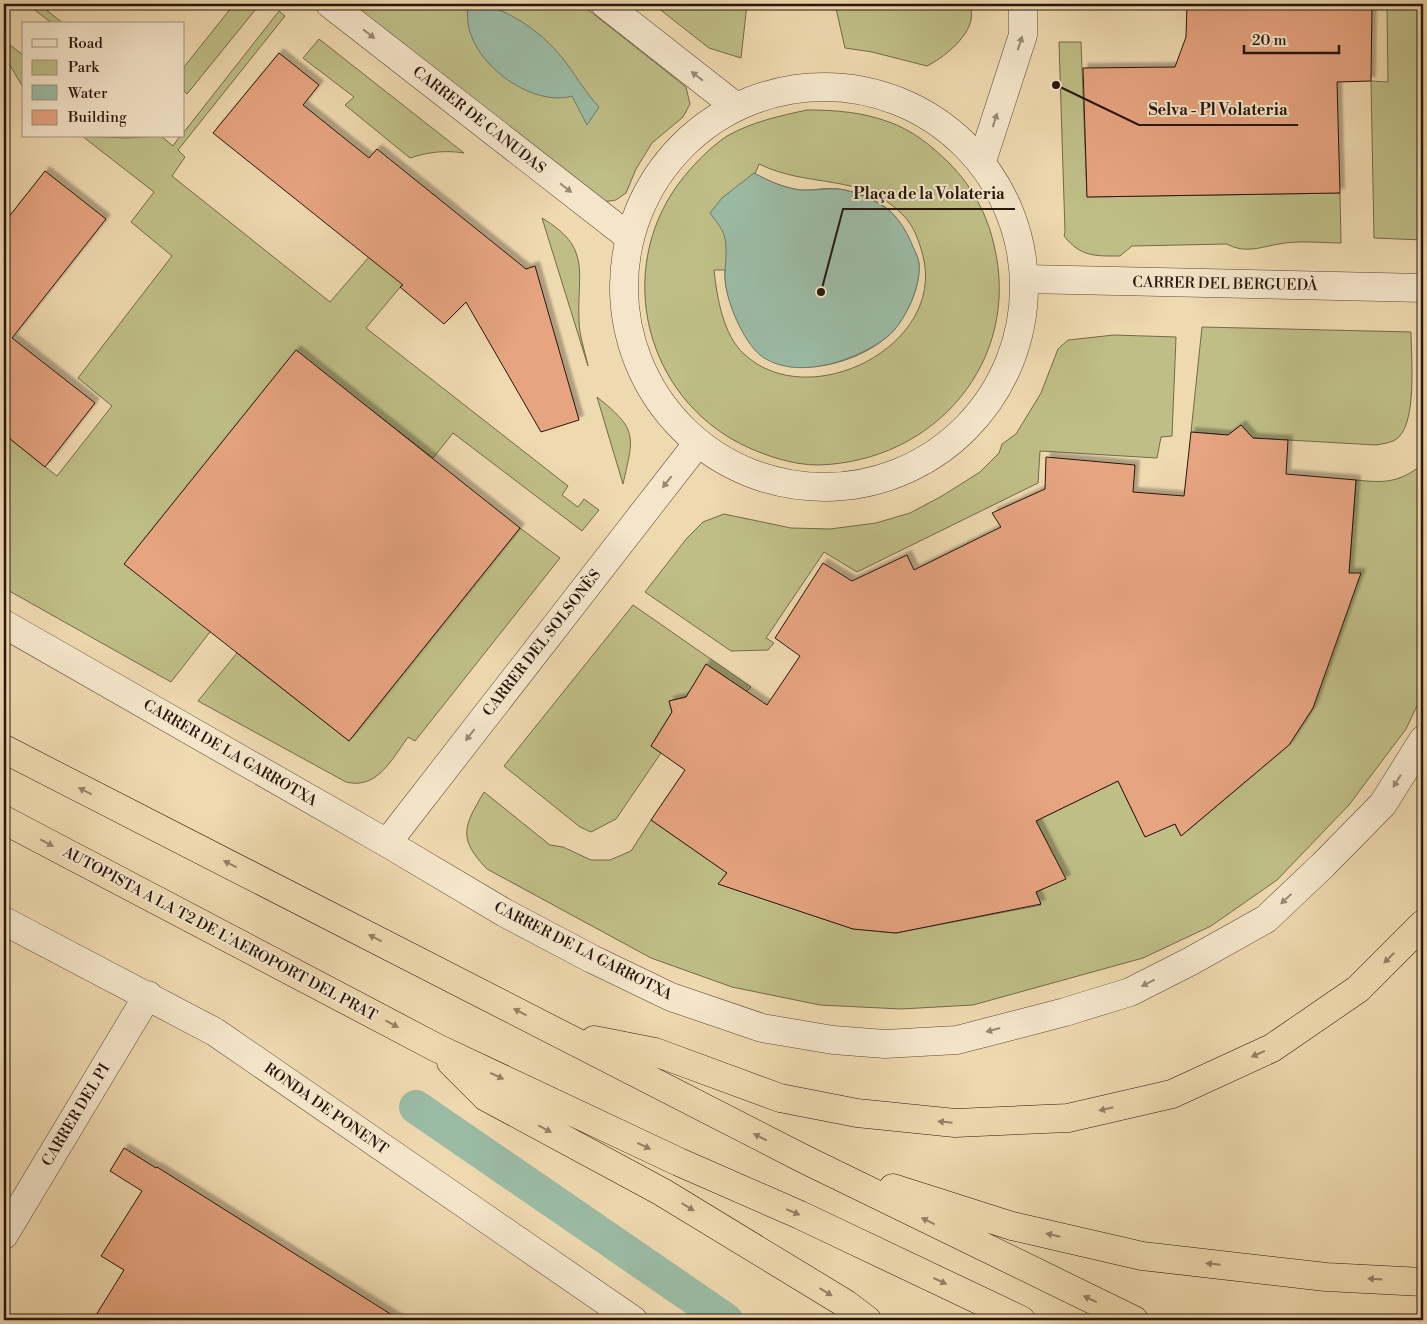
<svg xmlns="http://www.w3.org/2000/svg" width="1427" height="1324" viewBox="0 0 1427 1324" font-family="'Libre Bodoni',serif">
	<defs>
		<filter id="shadow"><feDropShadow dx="4.5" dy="-4.5" stdDeviation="1" flood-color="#0004"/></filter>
	</defs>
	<rect width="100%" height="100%" fill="#efd9af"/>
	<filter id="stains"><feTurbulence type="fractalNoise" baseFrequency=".004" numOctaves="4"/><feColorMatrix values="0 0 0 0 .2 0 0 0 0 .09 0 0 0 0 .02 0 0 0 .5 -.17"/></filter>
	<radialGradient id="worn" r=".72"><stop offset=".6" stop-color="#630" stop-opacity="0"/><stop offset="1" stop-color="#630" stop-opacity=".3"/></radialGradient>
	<path fill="#bfbe87" stroke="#736a4a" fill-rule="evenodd" d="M27 4H39L64 24H53Z
		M226 4H260L187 94 184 91V67L231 8Z
		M347 4H581L686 87 690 104 683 117 652 143 636 169 626 193 616 200 603 202Z
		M653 4H747L741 58 709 48Z
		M835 4H971C971 9 972 15 971 20 967 39 943 58 927 66L872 52 845 48Z
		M1387 4H1423V240L1374 238 1371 81 1388 82Z
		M279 11 285 16 178 150 185 157 172 176 330 302 369 257 453 224 366 328 568 486 562 495 578 507 584 499 599 510 582 531 453 433 433 458 296 351 210 632 171 682 4 588V434L57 476 112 406 78 378 172 256 131 222 154 192 82 136 126 138 161 136 173 146 180 136H184V132Z
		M319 39 464 153C445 150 428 152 410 158L345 105 354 97 303 58Z
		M4 40 24 56V89L4 55Z
		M1059 42H1081L1087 197 1340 193 1341 243C1322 243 1299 240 1279 244 1261 247 1245 254 1227 244L1132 246 1120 256C1094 256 1081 257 1064 236L1065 232Z
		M807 110C835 110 862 112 889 122 912 130 932 146 949 163 972 186 987 214 994 245 1022 361 935 462 818 465 793 465 766 456 743 445 645 397 614 271 679 183 692 166 709 148 727 136 752 122 779 116 807 110ZM759 164C810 189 861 172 903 215 914 226 919 241 923 256 946 346 809 415 744 354 723 335 717 297 714 270H725C724 291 732 309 741 328 746 336 753 349 761 355 796 380 858 363 888 336 906 319 920 289 919 265 919 258 914 250 911 243 906 231 898 218 888 209 875 199 855 191 839 189 826 187 813 191 801 190 784 188 769 181 755 174Z
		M542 218C592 248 577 271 579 320 579 335 585 351 588 366Z
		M1202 327 1411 332C1411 356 1418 427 1395 440 1390 443 1382 444 1376 445L1253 438 1241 425 1228 435 1191 432Z
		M1114 335 1176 337 1172 436 1161 437 1157 458 1040 451 1038 483 857 572 824 552 766 638 774 643 768 650 731 651 645 592 687 538 703 522 724 514 791 528 830 529 876 523 910 513 942 496 980 472 999 453 1002 444 1016 434 1041 393 1058 349 1068 340Z
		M597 397C638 430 634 435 623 484Z
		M1423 464V693L1406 729 1349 805 1277 880 1211 926 1143 958 973 1005 901 1009 820 1005 732 987 651 958 487 869C457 838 464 826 484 792L550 845 563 847 591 860H610L631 851 651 820 727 873 719 884 853 929 896 933 1041 905 1036 892 1065 879 1036 821 1118 781 1145 837 1175 824 1181 836 1289 745 1313 708 1349 573 1356 480C1385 483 1399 483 1423 464Z
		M520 528 560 558 415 741 408 737C392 759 377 790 346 782L198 701 237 653 349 741Z
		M633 605 751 687 746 692 706 665 686 697 669 701 672 712 651 746 661 753 616 819 591 832 580 827 504 766Z"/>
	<path fill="#9bbba5" stroke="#6d7968" d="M469 4C506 4 546 35 567 64 578 79 586 93 599 107L587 125 572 96C528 109 456 53 469 4Z
		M754 173C769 181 784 188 800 190 813 191 826 188 838 189 855 191 873 199 887 209 897 216 906 230 911 242 913 248 918 256 919 263 922 285 904 324 887 337 856 361 795 382 760 355 743 341 725 299 725 277 725 264 728 248 724 235 722 228 715 220 710 213L722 198Z"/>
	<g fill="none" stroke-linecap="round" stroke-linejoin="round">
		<path stroke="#9bbba5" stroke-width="34" d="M416 1107 726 1320"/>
	</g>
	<path fill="#e6a480" stroke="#27160d" filter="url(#shadow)" d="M1187 4H1372L1371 81 1337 82 1340 193 1087 197 1083 68 1175 67 1186 37Z
		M279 53 319 85 303 105 369 158 377 149 526 269 535 266 579 420 541 432 466 302 444 324 400 287 403 285 213 133Z
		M45 171 106 219 12 338 95 403 45 467 4 434V223Z
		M296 350 520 528 349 741 124 564Z
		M1241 425 1253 438 1288 440 1286 474 1356 480 1349 573H1361L1313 708 1289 745 1181 836 1175 824 1145 837 1118 781 1036 821 1066 879 1036 892 1041 904 896 933 853 929 718 884 727 873 651 820 685 770 651 746 672 712 669 701 686 697 706 664 767 705 800 656 775 638 823 563 852 581 907 555 914 570 1001 527 992 513 1045 489 1046 457 1135 465 1133 492 1184 496 1191 432 1228 435Z
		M124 1148 156 1168 157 1167 400 1320H93L124 1270 101 1256 142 1191 110 1171Z"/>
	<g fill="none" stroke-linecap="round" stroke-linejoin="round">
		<defs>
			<path id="minor" d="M330 4 629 237
				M605 4 735 106
				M624 287a200 200 0 1 1 400 0a200 200 0 1 1-400 0Z
				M983 158 1023 35V4
				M1026 279 1423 288
				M4 624 387 843 505 913 592 959 671 997 762 1028 833 1040 885 1044 957 1040 1065 1012 1130 992 1191 961 1266 919 1323 865 1383 804 1423 740
				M387 843 697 444
				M4 921 215 1032 633 1320
				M4 1235 148 995"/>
			<path id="highway" d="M4 749 804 1159 1134 1320
				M4 820 437 1048 679 1162 800 1215 1021 1320
				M594 1040 655 1052 780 1098 857 1113 955 1123 1068 1118 1172 1094 1272 1048 1358 989 1423 924
				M451 1062 486 1097 662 1192 846 1304 867 1320
				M893 1188 1012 1226 1142 1256 1326 1277 1423 1282"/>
		</defs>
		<use href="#minor" stroke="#594736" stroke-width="29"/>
		<use href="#highway" stroke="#27160d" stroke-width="29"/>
		<use href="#minor" stroke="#f5e6cb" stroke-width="28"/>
		<use href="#highway" stroke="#efd9af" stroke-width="28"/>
	</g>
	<defs><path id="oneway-solid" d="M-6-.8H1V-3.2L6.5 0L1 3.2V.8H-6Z" transform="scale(1.25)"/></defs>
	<g fill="#988876">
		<use href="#oneway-solid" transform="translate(369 34) rotate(38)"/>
		<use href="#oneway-solid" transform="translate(1020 43) rotate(-72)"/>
		<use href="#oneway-solid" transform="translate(697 76) rotate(-142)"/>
		<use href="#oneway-solid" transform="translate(995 120) rotate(-72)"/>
		<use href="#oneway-solid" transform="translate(566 188) rotate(38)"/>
		<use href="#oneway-solid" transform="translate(667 482) rotate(128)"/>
		<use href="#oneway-solid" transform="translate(470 735) rotate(128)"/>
		<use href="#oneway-solid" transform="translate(1397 781) rotate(122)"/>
		<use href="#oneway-solid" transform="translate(1286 899) rotate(137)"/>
		<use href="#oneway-solid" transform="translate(1148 983) rotate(153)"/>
		<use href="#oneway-solid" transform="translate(993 1030) rotate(165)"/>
	</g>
	<g fill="#958166">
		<use href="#oneway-solid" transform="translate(85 791) rotate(-153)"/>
		<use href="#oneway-solid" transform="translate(47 843) rotate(28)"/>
		<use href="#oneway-solid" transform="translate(230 864) rotate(-153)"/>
		<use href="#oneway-solid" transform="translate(375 938) rotate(-153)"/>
		<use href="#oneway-solid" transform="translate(1389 958) rotate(135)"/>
		<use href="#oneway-solid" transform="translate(520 1012) rotate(-153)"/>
		<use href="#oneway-solid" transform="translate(392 1024) rotate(28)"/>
		<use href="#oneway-solid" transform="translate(1258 1054) rotate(156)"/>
		<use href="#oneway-solid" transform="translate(497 1076) rotate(25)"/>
		<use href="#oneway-solid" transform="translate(1106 1109) rotate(167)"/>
		<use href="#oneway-solid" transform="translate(945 1122) rotate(-174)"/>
		<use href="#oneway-solid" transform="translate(545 1129) rotate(28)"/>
		<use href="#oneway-solid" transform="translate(760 1137) rotate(-153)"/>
		<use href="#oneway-solid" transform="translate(644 1146) rotate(25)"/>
		<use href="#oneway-solid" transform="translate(688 1207) rotate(31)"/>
		<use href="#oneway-solid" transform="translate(793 1212) rotate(23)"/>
		<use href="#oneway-solid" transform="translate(928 1221) rotate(-154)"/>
		<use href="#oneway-solid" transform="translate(1053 1235) rotate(-167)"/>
		<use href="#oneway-solid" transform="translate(1213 1264) rotate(-174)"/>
		<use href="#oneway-solid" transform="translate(1375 1279) rotate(-177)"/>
		<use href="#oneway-solid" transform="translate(940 1281) rotate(25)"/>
		<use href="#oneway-solid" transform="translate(826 1292) rotate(31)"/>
		<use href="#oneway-solid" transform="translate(1090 1299) rotate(-155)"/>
	</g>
	<g text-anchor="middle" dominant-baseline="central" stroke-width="4" stroke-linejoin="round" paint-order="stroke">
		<g font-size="15" fill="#27160d" stroke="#f5e6cb">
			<text transform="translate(479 120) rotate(38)">CARRER DE CANUDAS</text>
			<text transform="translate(1225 284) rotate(1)">CARRER DEL BERGUEDÀ</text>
			<text transform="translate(542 643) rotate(-52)">CARRER DEL SOLSONÈS</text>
			<text transform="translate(230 753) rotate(30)">CARRER DE LA GARROTXA</text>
			<text transform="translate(220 934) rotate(28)">AUTOPISTA A LA T2 DE L'AEROPORT DEL PRAT</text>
			<text transform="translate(583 951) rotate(27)">CARRER DE LA GARROTXA</text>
			<text transform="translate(326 1109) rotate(35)">RONDA DE PONENT</text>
			<text transform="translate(76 1115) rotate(-59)">CARRER DEL PI</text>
		</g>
	</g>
	<path fill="none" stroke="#27160d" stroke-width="2" d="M1056 85L1139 125H1298M821 292L843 209H1015"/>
	<g fill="#27160d" stroke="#f5e6cb" stroke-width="2">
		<circle cx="1056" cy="85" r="5"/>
		<circle cx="821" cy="292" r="5"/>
	</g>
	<g font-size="16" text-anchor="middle" font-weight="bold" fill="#27160d" stroke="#f5e6cb" stroke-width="4" stroke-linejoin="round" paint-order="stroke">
		<text x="1218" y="115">Selva - Pl Volateria</text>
		<text x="929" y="199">Plaça de la Volateria</text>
	</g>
	<rect width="1427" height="1324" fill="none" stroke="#efd9af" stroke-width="20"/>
	<rect x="5" y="5" width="1417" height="1314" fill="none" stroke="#27160d" stroke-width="2.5"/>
	<rect x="10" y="10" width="1407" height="1304" fill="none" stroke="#27160d"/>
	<rect x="22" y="22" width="162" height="115" fill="#f5e6cb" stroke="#a3937f"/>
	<rect x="32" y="39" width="25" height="8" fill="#f5e6cb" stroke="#a3937f"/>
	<text x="68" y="48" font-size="15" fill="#27160d">Road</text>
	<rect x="32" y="60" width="25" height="15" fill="#bfbe87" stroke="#a3937f"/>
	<text x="68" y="72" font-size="15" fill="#27160d">Park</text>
	<rect x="32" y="85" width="25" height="15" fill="#9bbba5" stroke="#a3937f"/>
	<text x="68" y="98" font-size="15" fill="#27160d">Water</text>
	<rect x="32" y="110" width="25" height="15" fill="#e6a480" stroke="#a3937f"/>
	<text x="68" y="122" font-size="15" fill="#27160d">Building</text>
	<path d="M1244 45v8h95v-8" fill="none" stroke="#27160d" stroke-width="2.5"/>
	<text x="1252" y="45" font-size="15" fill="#27160d" stroke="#f5e6cb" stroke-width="4" paint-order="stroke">20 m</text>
	<rect width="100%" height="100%" filter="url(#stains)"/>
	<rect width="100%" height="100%" fill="url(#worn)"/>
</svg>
